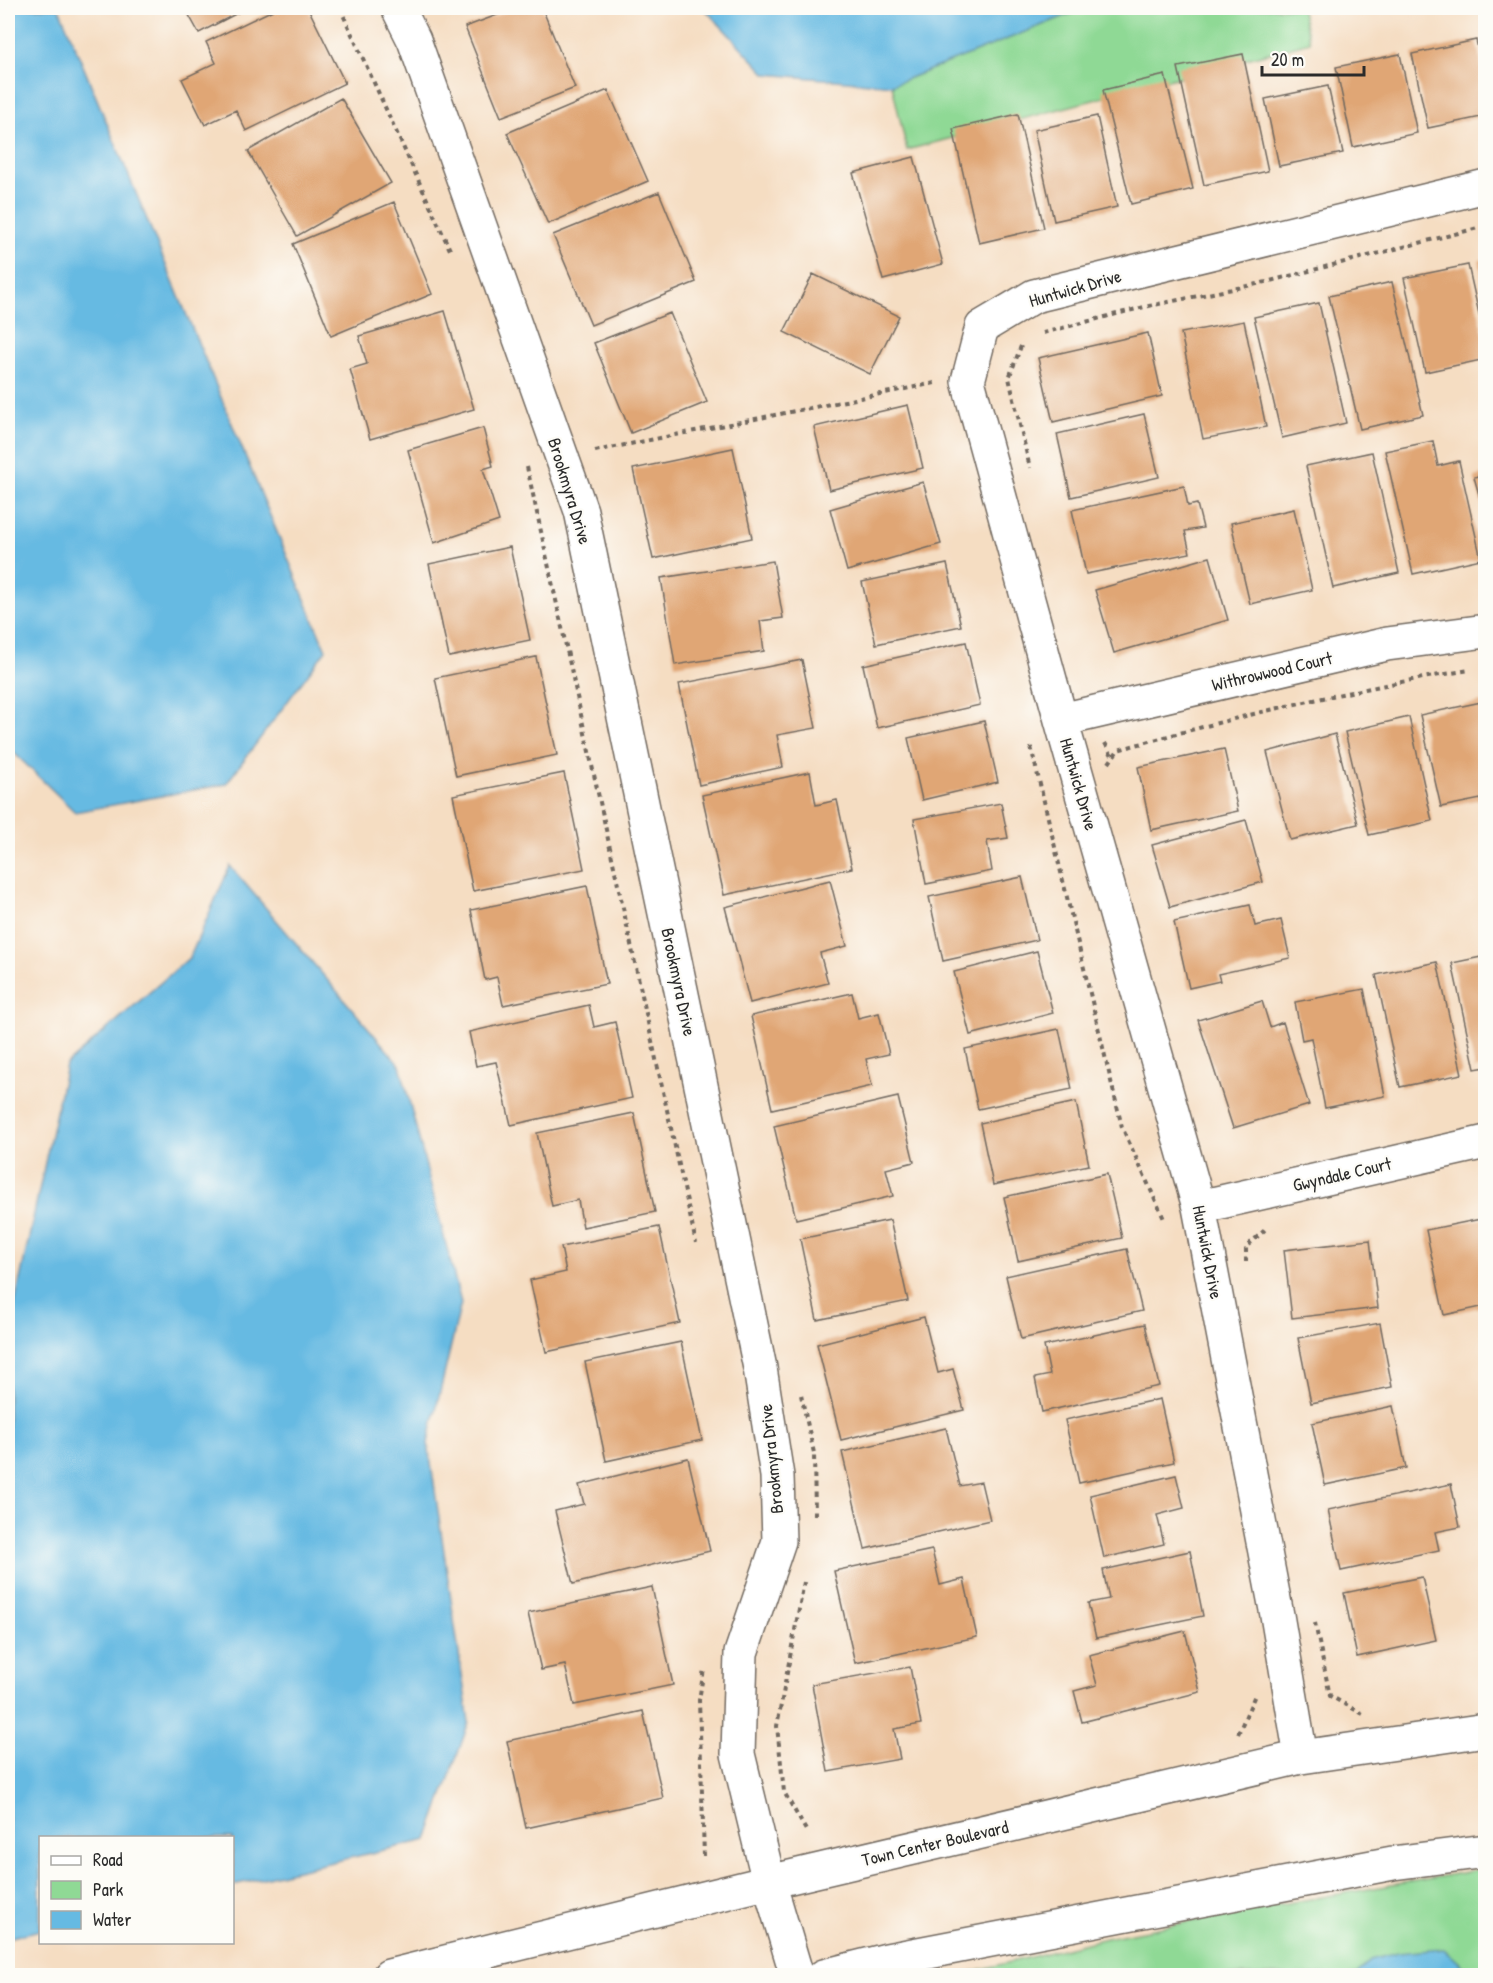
<svg xmlns="http://www.w3.org/2000/svg" width="1493" height="1983" viewBox="0 0 1493 1983" font-family="'Patrick Hand',sans-serif">
	<rect width="100%" height="100%" fill="#fdfcf7"/>
	<filter id="ink" filterUnits="userSpaceOnUse"><feTurbulence type="fractalNoise" baseFrequency=".0167" numOctaves="2"/><feDisplacementMap in="SourceGraphic" scale="12" xChannelSelector="R" yChannelSelector="G"/><feConvolveMatrix kernelMatrix="1 2 1 2 8 2 1 2 1" color-interpolation-filters="sRGB"/></filter>
	<filter id="wash" filterUnits="userSpaceOnUse"><feTurbulence type="fractalNoise" baseFrequency=".008" numOctaves="4" result="noise"/><feDisplacementMap in="SourceGraphic" scale="24" xChannelSelector="R" yChannelSelector="G"/><feGaussianBlur stdDeviation="1.35" result="paint"/><feColorMatrix in="noise" values="0 0 0 0 0 0 0 0 0 0 0 0 0 0 0 0 0 1.4 0 .05"/><feComposite in="paint" operator="in"/></filter>
	<g filter="url(#wash)">
		<rect width="100%" height="100%" fill="#f5ddc2"/>
		<path fill="#8fd995" stroke="#5d8260" stroke-width="1.5" d="M1085 8H1301L1310 42 907 150 892 85Z
			M1485 1869V1975L955 1976 1106 1938 1270 1906Z"/>
		<path fill="#66bae2" stroke="#487286" stroke-width="1.5" d="M8 8H59L326 650 226 784 75 812 8 747Z
			M704 8H1085L892 85 766 74Z
			M230 866 400 1065 461 1303 428 1443 469 1722 427 1840 233 1885 232 1838H40V1930L8 1938V1335L66 1065 190 957Z
			M1444 1949 1464 1967 1466 1975H1356L1370 1960 1398 1953Z"/>
		<g id="blocks">
			<path fill="#e0a674" d="M185 8H247L199 33Z
				M277 8H308L345 83 246 131 236 110 205 125 182 79 216 63 206 42Z
				M516 8H542L575 88 501 117 465 27Z
				M1476 40 1486 83V116L1428 128 1412 54Z
				M1243 54 1268 171 1204 185 1178 67Z
				M1400 54 1417 133 1353 147 1336 67Z
				M1165 75 1193 189 1131 204 1103 90Z
				M1328 86 1343 153 1279 166 1265 99Z
				M608 90 648 181 548 224 507 133Z
				M341 98 391 183 297 236 248 151Z
				M1018 114 1044 228 979 243 953 129Z
				M1097 116 1117 207 1054 221 1034 130Z
				M914 157 943 264 883 280 853 173Z
				M659 192 696 282 591 325 553 235Z
				M394 202 432 294 331 336 293 244Z
				M1486 259V286H1484L1479 260Z
				M1468 265 1486 345V359L1425 372 1404 278Z
				M813 274 899 316 870 374 784 332Z
				M1392 282 1423 415 1360 429 1329 296Z
				M1319 303 1346 423 1282 438 1254 317Z
				M445 311 474 409 370 439 350 369 367 364 359 336Z
				M670 313 707 402 631 433 594 343Z
				M1244 321 1266 427 1203 439 1181 333Z
				M1148 333 1162 396 1053 422 1038 358Z
				M908 405 923 468 829 490 814 427Z
				M1144 414 1159 477 1071 497 1057 434Z
				M483 428 493 466 483 469 499 521 434 543 408 450Z
				M1433 441 1438 466 1459 461 1481 559 1413 574 1385 451Z
				M733 448 752 538 653 559 633 469Z
				M1372 452 1399 573 1333 588 1306 466Z
				M1486 474V515L1485 516 1474 477Z
				M923 482 941 544 847 571 830 509Z
				M1184 486 1188 506 1197 504 1203 528 1185 531 1190 553 1086 574 1072 510Z
				M1294 509 1312 590 1250 604 1231 523Z
				M510 547 530 640 449 657 429 564Z
				M1210 557 1228 620 1114 653 1095 590Z
				M773 561 783 618 760 621 764 651 675 665 661 578Z
				M947 564 961 626 876 644 862 582Z
				M966 642 980 705 877 728 863 665Z
				M536 657 557 755 456 776 435 678Z
				M802 660 816 728 777 735 783 767 699 785 679 684Z
				M1486 701V798L1441 807 1420 715Z
				M1409 717 1432 821 1369 835 1345 732Z
				M984 721 998 782 922 800 908 738Z
				M1335 734 1358 824 1290 840 1267 752Z
				M1224 749 1238 811 1151 830 1138 767Z
				M810 772 816 805 837 800 852 868 724 895 702 795Z
				M564 773 584 869 473 891 453 795Z
				M1001 803 1008 838 987 841 992 871 926 884 914 819Z
				M1246 820 1263 882 1170 907 1152 845Z
				M1022 877 1037 940 943 961 929 897Z
				M830 880 847 946 820 953 828 983 750 1003 725 907Z
				M587 886 607 984 503 1005 497 977 485 980 471 910Z
				M1250 905 1255 926 1281 920 1290 958 1218 974 1220 981 1189 988 1174 922Z
				M1037 951 1053 1013 970 1035 954 972Z
				M1486 956V1067L1475 1069 1452 963Z
				M1437 962 1462 1074 1400 1087 1376 975Z
				M1364 989 1385 1096 1325 1108 1311 1038 1302 1040 1295 1002Z
				M852 993 858 1018 879 1013 889 1054 866 1059 872 1086 772 1109 751 1016Z
				M1262 1001 1270 1027 1283 1022 1309 1105 1233 1128 1198 1020Z
				M589 1005 594 1027 615 1022 632 1098 511 1125 496 1062 476 1066 469 1032Z
				M1059 1029 1072 1089 978 1109 965 1049Z
				M898 1097 914 1162 886 1169 893 1196 796 1219 774 1126Z
				M1076 1102 1089 1165 993 1185 980 1123Z
				M634 1113 655 1212 583 1227 578 1200 552 1206 537 1133Z
				M1107 1174 1122 1238 1018 1261 1004 1197Z
				M1486 1218V1306L1444 1315 1426 1230Z
				M890 1220 908 1301 817 1320 800 1239Z
				M659 1227 680 1323 546 1352 530 1280 566 1272 561 1247Z
				M1370 1240 1378 1308 1292 1318 1284 1250Z
				M1127 1249 1142 1311 1021 1339 1006 1276Z
				M924 1317 938 1373 953 1369 964 1410 841 1440 817 1344Z
				M1380 1323 1392 1387 1311 1403 1298 1338Z
				M1145 1324 1159 1386 1042 1412 1035 1378 1050 1375 1044 1346Z
				M681 1342 702 1440 606 1461 585 1362Z
				M1160 1399 1174 1462 1079 1483 1065 1420Z
				M1393 1406 1406 1468 1325 1485 1312 1423Z
				M946 1428 960 1486 981 1482 990 1520 865 1549 842 1452Z
				M688 1458 710 1551 573 1584 555 1511 584 1504 579 1485Z
				M1176 1475 1184 1508 1157 1515 1164 1544 1104 1558 1090 1495Z
				M1451 1484 1460 1527 1435 1532 1439 1550 1341 1571 1328 1510Z
				M932 1550 940 1585 964 1579 977 1637 855 1663 834 1571Z
				M1190 1551 1203 1616 1096 1638 1088 1603 1109 1599 1103 1570Z
				M1422 1577 1436 1640 1357 1657 1344 1593Z
				M652 1587 673 1685 574 1705 565 1665 541 1670 528 1613Z
				M1185 1631 1200 1692 1082 1722 1074 1691 1097 1685 1089 1655Z
				M910 1667 921 1724 894 1729 900 1759 828 1772 812 1684Z
				M643 1711 663 1798 526 1828 507 1741Z"/>
		</g>
	</g>
	<g filter="url(#ink)">
		<use href="#blocks" fill-opacity="0" stroke="#726960" stroke-width="1.5"/>
		<g fill="none" stroke-linecap="round" stroke-linejoin="round">
			<defs>
				<path id="minor" d="M398 8 414 40 581 511 760 1368 777 1476 779 1541 741 1653 738 1754 769 1882 797 1976
					M1061 720 1387 644 1486 631
					M1199 1207 1486 1142
					M1301 1757 1277 1615 1199 1207 1061 720 968 381 982 327 1034 296 1486 186
					M389 1976 769 1882 1301 1757 1486 1730
					M824 1976 887 1960 1393 1863 1486 1851"/>
			</defs>
			<use href="#minor" stroke="#726960" stroke-width="36"/>
			<path stroke="#726960" stroke-width="4" stroke-dasharray="4.5 4.5" stroke-linecap="butt" d="M340 8 451 252
				M1043 333 1144 307 1262 283 1486 226
				M1021 346 1009 378 1030 468
				M595 451 935 383
				M527 467 696 1243
				M1105 743 1113 757
				M1031 747 1122 1127 1165 1221
				M1109 763 1118 750C1234 717 1351 689 1470 670
				M1246 1262V1247L1267 1228
				M801 1395 814 1453 815 1515
				M804 1582 777 1726 784 1792 807 1832
				M1315 1623 1330 1696 1363 1714
				M1238 1734 1255 1695
				M704 1856 699 1700 704 1669"/>
			<use href="#minor" stroke="#fff" stroke-width="33"/>
		</g>
	</g>
	<g text-anchor="middle" dominant-baseline="central" stroke-width="4.5" stroke-linejoin="round" paint-order="stroke">
		<g font-size="18" fill="#2b2b2b" stroke="#fdfcf7">
			<text transform="translate(1075 288) rotate(-16)">Huntwick Drive</text>
			<text transform="translate(570 491) rotate(73)">Brookmyra Drive</text>
			<text transform="translate(1272 671) rotate(-13)">Withrowwood Court</text>
			<text transform="translate(1079 784) rotate(74)">Huntwick Drive</text>
			<text transform="translate(679 982) rotate(78)">Brookmyra Drive</text>
			<text transform="translate(1342 1174) rotate(-13)">Gwyndale Court</text>
			<text transform="translate(1208 1252) rotate(79)">Huntwick Drive</text>
			<text transform="translate(771 1459) rotate(-96)">Brookmyra Drive</text>
			<text transform="translate(935 1843) rotate(-13)">Town Center Boulevard</text>
		</g>
	</g>
	<rect width="1493" height="1983" fill="none" stroke="#fdfcf7" stroke-width="30"/>
	<rect x="39" y="1836" width="195" height="108" fill="#fdfcf7" stroke="#a9a8a5" stroke-width="1.5"/>
	<rect x="51" y="1856" width="30" height="9" fill="#ffffff" stroke="#a9a8a5" stroke-width="1.5"/>
	<text x="93" y="1866" font-size="18" fill="#2b2b2b">Road</text>
	<rect x="51" y="1881" width="30" height="18" fill="#8fd995" stroke="#a9a8a5" stroke-width="1.5"/>
	<text x="93" y="1896" font-size="18" fill="#2b2b2b">Park</text>
	<rect x="51" y="1911" width="30" height="18" fill="#66bae2" stroke="#a9a8a5" stroke-width="1.5"/>
	<text x="93" y="1926" font-size="18" fill="#2b2b2b">Water</text>
	<path d="M1262 66v9h102v-9" fill="none" stroke="#2b2b2b" stroke-width="3"/>
	<text x="1271" y="66" font-size="18" fill="#2b2b2b" stroke="#fdfcf7" stroke-width="4.5" paint-order="stroke">20 m</text>
</svg>
